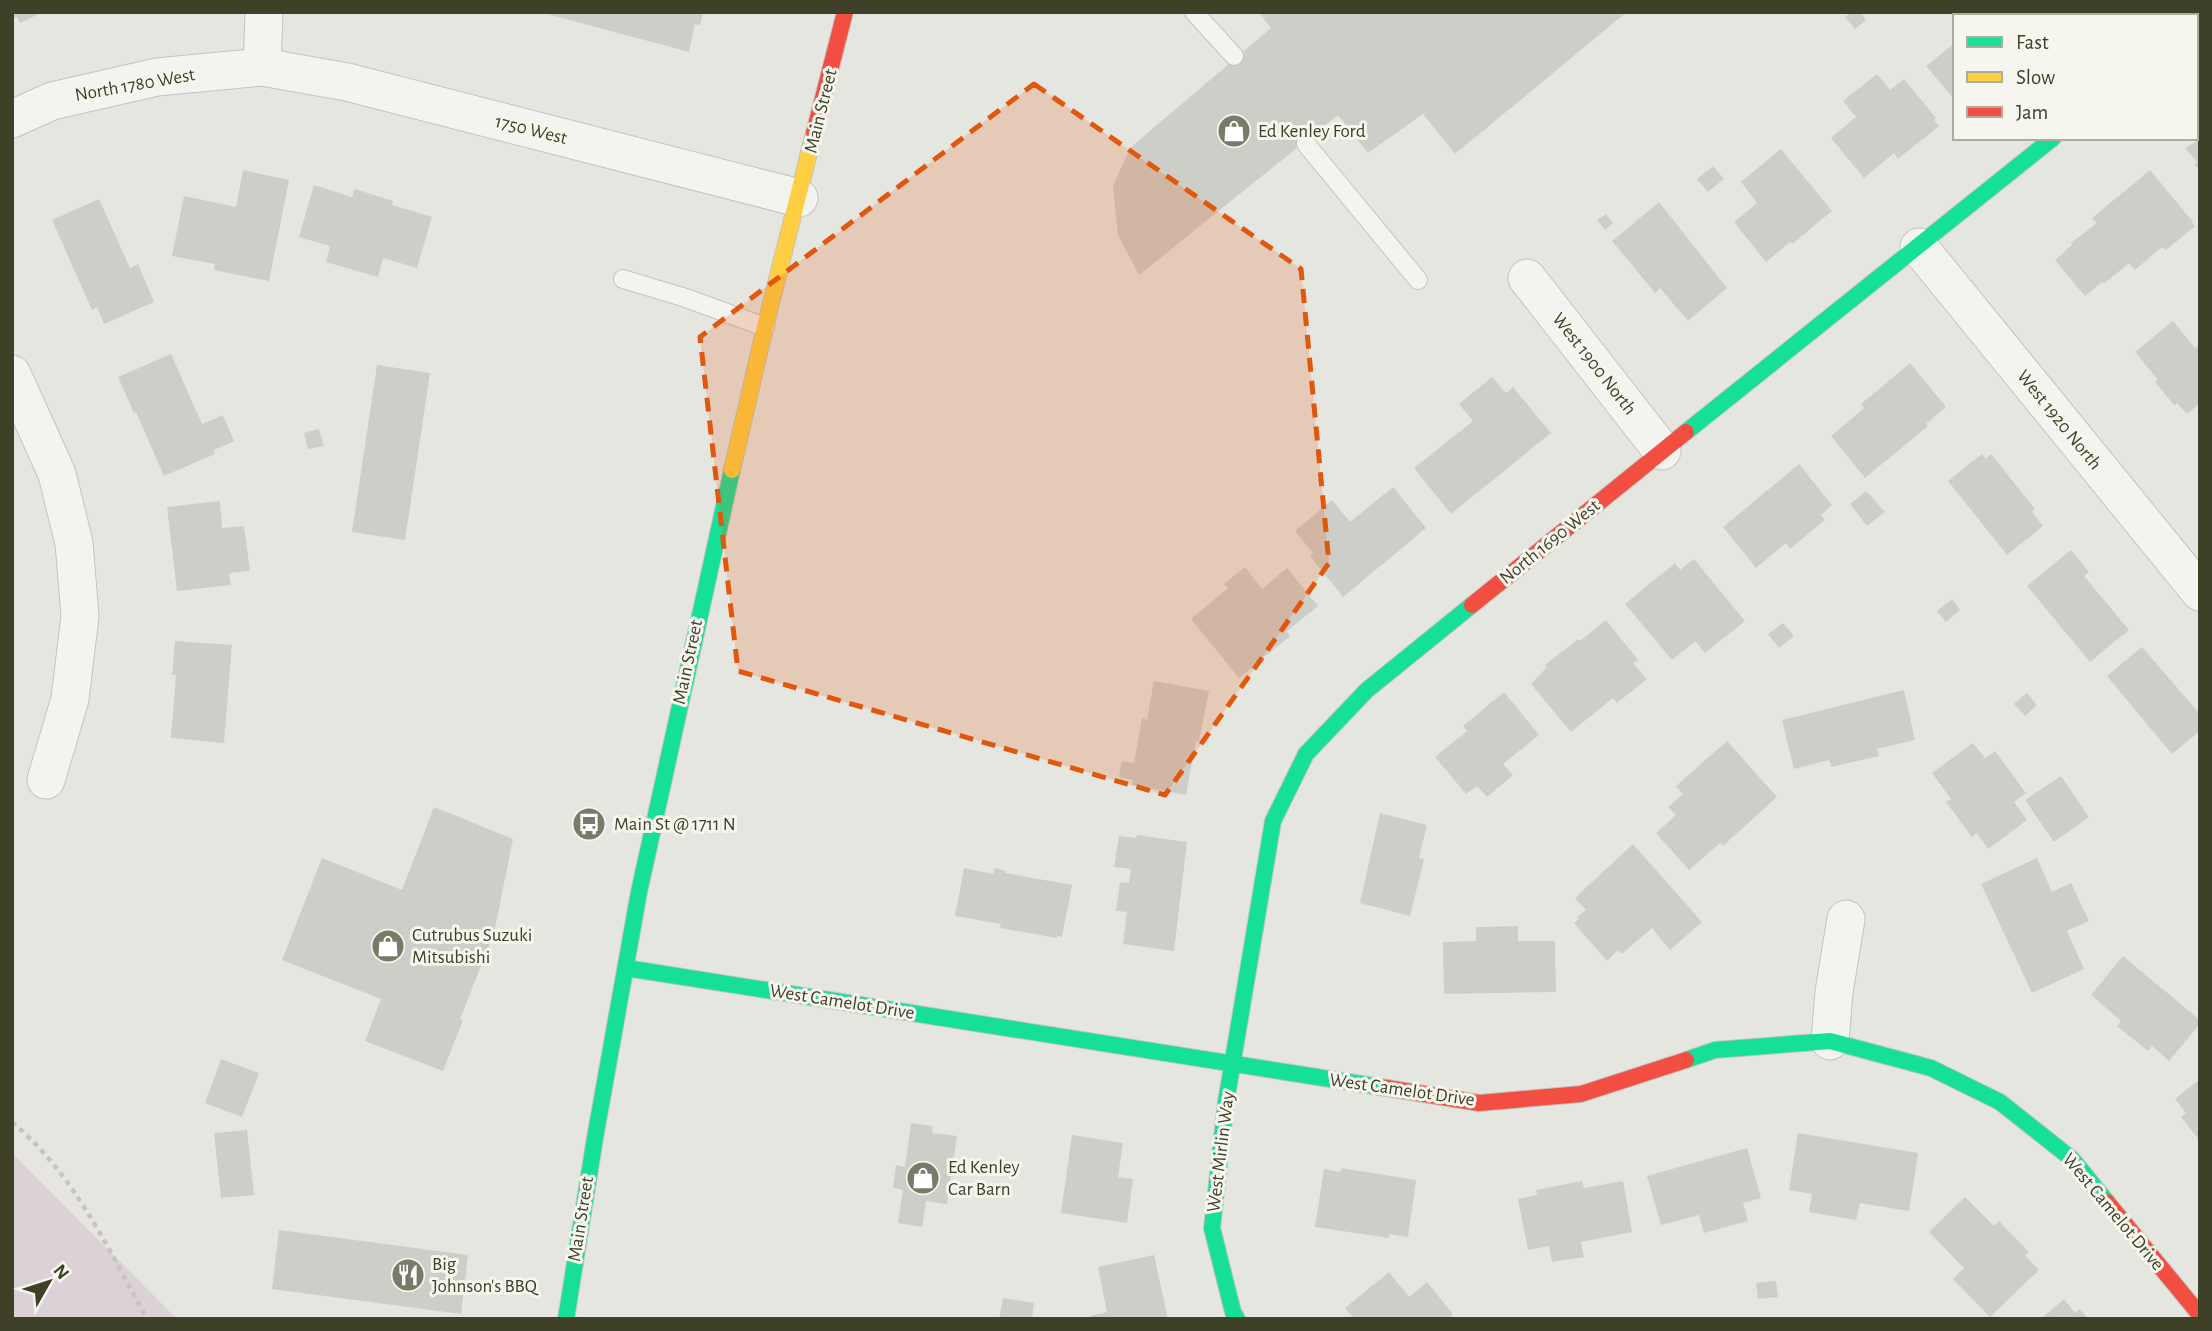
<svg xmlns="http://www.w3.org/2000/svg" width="2212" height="1331" viewBox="0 0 2212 1331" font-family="'Alegreya Sans',sans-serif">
	<rect width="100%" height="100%" fill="#e6e6e1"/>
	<path fill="#dcd1d7" d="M12 1153 176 1318 178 1319H12Z"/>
	<path fill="#cecec9" d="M12 12H43L20 23 17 17 12 19Z
		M540 12H703L700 25 695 24 689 52Z
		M1262 12H1627L1455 154 1423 114 1368 153 1338 115 1139 275 1118 235 1113 186 1130 148 1271 28 1260 14Z
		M1851 12H1861L1866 20 1855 29 1845 17Z
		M1955 43V100L1926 66Z
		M1877 74 1890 90 1904 79 1936 118 1934 120 1939 126 1898 159 1894 153 1864 178 1831 138 1856 117 1843 101Z
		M2200 139V171L2194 164 2197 162 2185 148Z
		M1781 149 1832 211 1792 244 1790 242 1766 262 1734 222 1757 203 1741 182Z
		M1713 166 1724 179 1708 192 1697 179Z
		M243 170 289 180 269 281 214 270 215 264 172 256 184 196 236 207Z
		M2150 170 2193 222 2192 223 2195 226 2166 250 2162 247 2135 270 2129 263 2104 284 2102 282 2085 296 2055 260 2072 245 2071 243 2097 223 2092 218Z
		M314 185 352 197 355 189 393 201 392 205 432 217 417 268 383 258 378 277 326 262 330 246 299 237Z
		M99 199 130 268 138 264 154 302 104 324 97 307 92 310 52 220Z
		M1659 202 1727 288 1688 321 1660 288 1655 293 1612 241Z
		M1606 214 1613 223 1605 230 1597 220Z
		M2173 321 2195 348 2200 344V403L2187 414 2177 403 2174 405 2155 382 2158 380 2135 352Z
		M171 354 202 424 223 415 234 441 214 450 215 454 164 476 136 412 134 413 118 377Z
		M1910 363 1946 407 1926 424 1928 426 1865 478 1831 436 1864 408 1861 404Z
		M377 365 430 373 405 540 352 532Z
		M1492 377 1506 393 1513 387 1551 433 1451 514 1414 468 1473 421 1459 404Z
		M319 429 324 446 308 449 304 433Z
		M1982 454 1986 459 1991 454 2035 509 2032 512 2043 526 2007 555 1948 481Z
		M1799 464 1832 505 1821 515 1825 520 1790 549 1786 543 1756 568 1723 527Z
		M1393 487 1426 528 1343 597 1310 556 1313 553 1295 531 1332 500 1350 522Z
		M1866 491 1885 512 1867 526 1850 504Z
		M220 501 222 528 244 526 250 571 229 573 231 585 177 591 167 507Z
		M2071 550 2089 572 2084 576 2129 630 2090 662 2027 586Z
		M1694 559 1745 621 1705 653 1695 641 1672 660 1625 604 1675 563 1680 570Z
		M1245 567 1262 589 1287 568 1318 606 1287 631 1290 636 1239 678 1191 619 1228 588 1224 584Z
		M1952 599 1960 610 1946 622 1937 611Z
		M1606 620 1638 660 1633 663 1647 679 1617 703 1613 698 1571 732 1531 684 1547 667 1545 665 1578 639 1580 641Z
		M1783 623 1794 636 1779 648 1768 634Z
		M175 641 232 645 224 743 171 738 176 675H172Z
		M2142 647 2200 714V731L2172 754 2107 676Z
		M1154 681 1209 691 1199 741H1196L1186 795 1132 785 1133 780 1119 777 1122 761 1134 763 1142 718 1147 720Z
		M1904 690 1915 740 1877 749 1879 756 1831 767 1829 760 1794 769 1782 720Z
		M1504 692 1539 735 1503 764 1513 775 1487 797 1477 786 1466 794 1435 757 1467 731 1463 726Z
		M2027 693 2037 705 2025 716 2014 704Z
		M1727 741 1777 797 1723 846 1720 843 1689 870 1656 833 1676 815 1668 807 1683 794 1676 786Z
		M1973 743 1985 758 1995 751 2026 793 2014 802 2027 820 1988 849 1977 833 1972 837 1946 802 1951 799 1932 773Z
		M2061 776 2089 817 2054 842 2025 800Z
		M434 807 513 839 494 933 460 1019 463 1020 443 1071 365 1041 381 999 282 960 322 858 402 890Z
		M1380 813 1427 825 1419 858 1424 859 1410 916 1360 903Z
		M1137 835 1187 842 1174 951 1123 944 1127 912 1116 911 1120 882 1129 883 1131 869 1114 867 1119 836 1136 838Z
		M1633 844 1702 922 1670 950 1652 928 1622 954 1618 950 1607 961 1574 923 1579 919 1577 917 1586 910 1575 898Z
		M2037 858 2052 892 2071 883 2089 921 2067 931 2084 969 2032 993 1981 884Z
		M964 868 993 874 995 868 1006 871 1005 873 1072 885 1062 937 1057 936V938L1000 928 1001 924 955 916Z
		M1518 926V941H1555L1556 992 1444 994 1443 942 1476 941V927Z
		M2123 956 2200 1020V1024L2169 1061 2152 1046 2148 1051 2117 1026 2121 1021 2091 995Z
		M221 1059 259 1073 242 1117 205 1103Z
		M2200 1079V1141L2181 1117 2186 1113 2175 1099Z
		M911 1123 933 1126 932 1133 957 1136 947 1204 926 1201 922 1227 898 1223 903 1190 893 1188 896 1165 905 1167Z
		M247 1130 254 1195 221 1198 214 1133Z
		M1798 1133 1918 1153 1909 1211 1860 1203 1856 1220 1809 1212 1812 1194 1789 1190Z
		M1072 1135 1123 1143 1118 1177 1133 1179 1127 1223 1061 1213Z
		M1747 1148 1761 1198 1743 1203 1748 1221 1704 1233 1699 1215 1661 1225 1647 1176Z
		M1341 1168 1416 1180 1408 1237 1389 1234V1238L1315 1227 1324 1169 1341 1172Z
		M1582 1181 1584 1188 1623 1181 1632 1232 1581 1242 1584 1257 1552 1262 1549 1246 1528 1250 1518 1199 1537 1195 1536 1190Z
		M1965 1197 1994 1226 1999 1221 2029 1252 2025 1255 2039 1270 1990 1317 1953 1279 1964 1268 1929 1232Z
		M279 1230 468 1255 461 1314 272 1289Z
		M1154 1255 1168 1319H1091L1090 1316 1107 1312 1098 1267Z
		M1389 1272 1409 1297 1427 1282 1453 1314 1448 1319H1354L1345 1308Z
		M1776 1281 1778 1297 1758 1299 1756 1283Z
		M1003 1298 1034 1303 1032 1319H999Z
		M2064 1299 2075 1313 2080 1309 2088 1319H2041Z"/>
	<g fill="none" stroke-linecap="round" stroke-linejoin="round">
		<defs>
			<path id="lane" d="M1194 12 1234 56
				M1306 144 1418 280
				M623 279 686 298 765 327"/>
			<path id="street" d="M2196 23 2200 20
				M262 67 264 12
				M12 119 52 101 157 77 262 67 347 82 799 198
				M1919 247 2200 592
				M1527 278 1662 451
				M12 374 57 474 74 543 80 616 70 699 46 780
				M1830 1041 1834 992 1846 919"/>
			<path id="fast" d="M1686 432 2053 138
				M626 968 1387 1088
				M1686 1060 1715 1050 1830 1041 1931 1068 2000 1102 2072 1159 2107 1202
				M566 1319 595 1138 639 892 732 470
				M1237 1319 1233 1312 1212 1228 1226 1102 1273 821 1306 754 1367 690 1472 605"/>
			<path id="slow" d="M732 470 765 327 814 133"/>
			<path id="jam" d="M814 133 845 12
				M1472 605 1686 432
				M1387 1088 1479 1103 1581 1094 1686 1060
				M2107 1202 2200 1315"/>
		</defs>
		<use href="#lane" stroke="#c4c4bf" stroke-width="20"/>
		<use href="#street" stroke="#c4c4bf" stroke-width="39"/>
		<use href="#fast" stroke="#c4c4bf" stroke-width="18"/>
		<use href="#slow" stroke="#c4c4bf" stroke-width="18"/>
		<use href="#jam" stroke="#c4c4bf" stroke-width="18"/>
		<path stroke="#c6c6c0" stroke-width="4.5" stroke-dasharray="5 5" stroke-linecap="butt" d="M12 1122C74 1174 109 1250 147 1319"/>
		<use href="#lane" stroke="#f3f3f0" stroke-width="18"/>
		<use href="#street" stroke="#f3f3f0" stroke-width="37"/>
		<use href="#fast" stroke="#16e098" stroke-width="16"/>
		<use href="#slow" stroke="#ffcf43" stroke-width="16"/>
		<use href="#jam" stroke="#f24e42" stroke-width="16"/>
	</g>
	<path fill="#e0580d" fill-opacity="0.2" stroke="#e0580d" stroke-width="5" stroke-dasharray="14 9" stroke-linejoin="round" d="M1034 84 1301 269 1329 563 1165 795 738 671 700 337Z"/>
	<defs>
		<symbol id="shop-disc" viewBox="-11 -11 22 22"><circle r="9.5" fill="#797a68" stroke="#f6f6ee"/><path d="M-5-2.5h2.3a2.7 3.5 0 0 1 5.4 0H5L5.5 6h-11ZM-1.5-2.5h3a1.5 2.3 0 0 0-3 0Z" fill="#fff"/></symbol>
		<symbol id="bus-disc" viewBox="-11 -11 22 22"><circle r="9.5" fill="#797a68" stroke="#f6f6ee"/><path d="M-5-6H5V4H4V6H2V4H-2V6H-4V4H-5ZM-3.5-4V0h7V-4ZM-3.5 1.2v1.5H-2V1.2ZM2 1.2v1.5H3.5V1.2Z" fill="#fff"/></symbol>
		<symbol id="restaurant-disc" viewBox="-11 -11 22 22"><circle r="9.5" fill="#797a68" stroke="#f6f6ee"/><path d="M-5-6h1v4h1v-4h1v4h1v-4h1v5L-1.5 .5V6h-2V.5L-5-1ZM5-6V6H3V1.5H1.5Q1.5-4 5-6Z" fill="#fff"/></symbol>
	</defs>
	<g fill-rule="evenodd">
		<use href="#shop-disc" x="1215" y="112" width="38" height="38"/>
		<use href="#bus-disc" x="570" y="805" width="38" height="38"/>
		<use href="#shop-disc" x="369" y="927" width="38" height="38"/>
		<use href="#shop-disc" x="904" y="1159" width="38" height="38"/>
		<use href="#restaurant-disc" x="389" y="1256" width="38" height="38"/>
	</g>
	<g text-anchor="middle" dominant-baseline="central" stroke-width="6" stroke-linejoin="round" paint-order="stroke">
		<g font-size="19" fill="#3e4027" stroke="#f6f6ee">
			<text transform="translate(135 85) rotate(-10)">North 1780 West</text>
			<text transform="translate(821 111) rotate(-76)">Main Street</text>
			<text transform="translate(531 130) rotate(14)">1750 West</text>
			<text transform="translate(1594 364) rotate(52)">West 1900 North</text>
			<text transform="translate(2059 420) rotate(51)">West 1920 North</text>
			<text transform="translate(1550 542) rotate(-39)">North 1690 West</text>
			<text transform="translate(688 662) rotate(-78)">Main Street</text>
			<text transform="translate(842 1002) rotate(9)">West Camelot Drive</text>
			<text transform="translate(1402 1090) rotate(8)">West Camelot Drive</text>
			<text transform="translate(1221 1152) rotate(-83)">West Mirlin Way</text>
			<text transform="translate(2113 1212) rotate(50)">West Camelot Drive</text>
			<text transform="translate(581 1219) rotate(-81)">Main Street</text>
		</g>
		<g font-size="19" fill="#3e4027" stroke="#f6f6ee" text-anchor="start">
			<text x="1258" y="131">Ed Kenley Ford</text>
			<text x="614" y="824">Main St @ 1711 N</text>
			<text x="412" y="935">Cutrubus Suzuki<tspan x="412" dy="22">Mitsubishi</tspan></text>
			<text x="948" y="1167">Ed Kenley<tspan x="948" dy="22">Car Barn</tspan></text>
			<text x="432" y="1264">Big<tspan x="432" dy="22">Johnson's BBQ</tspan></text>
		</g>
	</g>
	<rect width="2212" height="1331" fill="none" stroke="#3e4027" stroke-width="28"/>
	<rect x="1953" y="14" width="245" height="126" fill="#f6f6ee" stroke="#acad9e" stroke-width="2"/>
	<rect x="1967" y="37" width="35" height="10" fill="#16e098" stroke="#acad9e" stroke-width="2"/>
	<text x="2016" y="49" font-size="21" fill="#3e4027">Fast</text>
	<rect x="1967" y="72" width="35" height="10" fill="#ffcf43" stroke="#acad9e" stroke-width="2"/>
	<text x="2016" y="84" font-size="21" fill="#3e4027">Slow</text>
	<rect x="1967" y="107" width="35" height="10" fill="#f24e42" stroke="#acad9e" stroke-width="2"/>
	<text x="2016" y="119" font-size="21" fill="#3e4027">Jam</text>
	<g transform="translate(49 1282) rotate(51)" stroke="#f6f6ee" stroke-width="5" paint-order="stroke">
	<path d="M0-5L12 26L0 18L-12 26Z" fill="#3e4027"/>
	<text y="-10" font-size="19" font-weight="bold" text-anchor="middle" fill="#3e4027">N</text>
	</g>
</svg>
